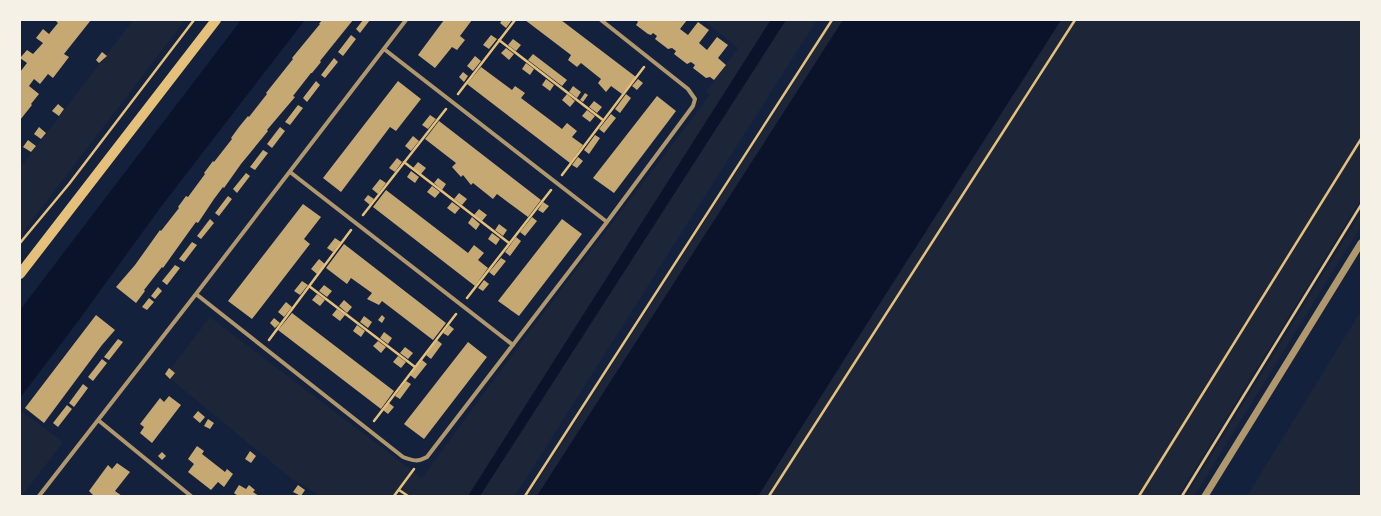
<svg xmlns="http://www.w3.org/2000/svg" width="1381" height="516" viewBox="0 0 1381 516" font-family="'PT Sans Narrow',sans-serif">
	<rect width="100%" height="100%" fill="#14213d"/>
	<path fill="#1d2539" d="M133 20H185L20 236V168Z
		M703 20H817L680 235 515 496H321L293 480 166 375 210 317 422 478 529 332 710 95 706 92 738 48Z
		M834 20H843L537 496H528Z
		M1061 20H1361V199L1178 496H758L866 325Z
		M1361 213V226L1194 496H1186Z
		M1361 311V496H1247Z
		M20 410 63 442 22 496H20Z"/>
	<path fill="#0b132b" d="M241 20H305L160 208 79 320 20 398V310Z
		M769 20H786L480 496H468L770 21Z
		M843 20H1061L866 325 758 496H537Z"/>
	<path fill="#c6a872" d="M55 20H91L64 54 69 57 53 78 48 74 40 84 34 79 29 86 39 94 31 104 32 105 20 120V72L27 63 20 58 27 50 33 54 43 43 36 38 43 29 49 34 58 23Z
		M322 20H353L320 61 321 62 312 73H311L293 96 295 97 267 130 268 131 241 164 224 188 223 187 214 199 198 223 196 222 188 233 163 268 162 267 144 290 145 291 136 303 116 287 135 265 160 230 161 231 179 208 178 207 186 196 188 197 205 174 204 173 213 161 214 162 232 139 231 138 239 127 248 116 249 117 267 94 266 93 293 59 292 58 320 24H319Z
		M363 20H370L360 33 356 29Z
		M444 20H472L460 36 465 40 457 50 452 47 435 68 418 55Z
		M502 20H512L506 28 500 23Z
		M525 20H561L636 77 622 94 611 86 606 92 598 83 601 79 581 63 577 67 568 60 571 55Z
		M636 20H687L680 29 688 35 698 22 709 30 699 43 707 50 717 37 728 45 718 58 726 65 714 80 710 77 706 78 693 68 695 65 691 62 687 64 674 54 676 51 672 48 668 49 655 39 657 36 653 33 651 35 648 34 636 25 638 22Z
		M351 35 356 39 343 56 338 52Z
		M491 35 497 39 489 49 483 45Z
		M513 39 521 45 516 51 508 45Z
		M506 48 514 54 509 60 501 53Z
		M102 52 107 56 99 63 96 60Z
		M533 54 567 80 562 86 528 60Z
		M475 56 481 61 473 71 467 66Z
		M334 58 338 62 325 78 321 75Z
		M526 63 534 69 530 75 522 69Z
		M481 67 512 90 515 86 525 93 521 98 562 129 567 123 577 131 572 137 583 145 570 163 467 84Z
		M463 72 468 76 464 82 459 77Z
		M546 79 554 85 550 91 542 85Z
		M638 79 643 83 637 90 632 86Z
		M316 81 320 85 307 102 303 98Z
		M398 81 421 99 396 131 390 127 341 192 323 178Z
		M573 86 581 92 577 98 569 92Z
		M585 93 588 95 583 102 580 100Z
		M567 94 575 101 570 107 562 100Z
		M626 94 631 98 620 113 615 109Z
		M657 96 676 111 614 193 593 178Z
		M594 101 602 107 597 113 589 107Z
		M58 104 64 109 59 116 52 111Z
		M298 105 303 108 290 125 285 122Z
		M587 110 595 116 590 122 582 116Z
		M611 114 616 118 604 133 599 129Z
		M430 115 436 119 428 129 422 125Z
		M439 121 541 200 528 217 497 194 493 199 473 183 471 185 463 175 461 177 452 167 456 163 425 139Z
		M39 127 46 133 41 139 34 134Z
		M280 127 285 131 272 148 267 144Z
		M595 135 600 138 589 154 584 150Z
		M413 136 419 141 411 151 405 146Z
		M28 140 36 146 31 152 23 147Z
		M263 150 268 153 255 170 250 167Z
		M578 157 583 161 577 168 572 165Z
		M397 158 402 162 395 172 389 168Z
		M418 162 426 168 421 174 413 168Z
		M411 171 419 177 415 183 407 177Z
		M246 173 250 176 237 193 233 189Z
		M438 178 446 184 442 190 434 183Z
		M380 179 386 183 378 194 372 189Z
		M432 186 440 192 435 198 427 192Z
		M386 190 468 253 474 245 484 253 478 260 488 268 475 286 373 207Z
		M459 193 467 199 462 205 454 199Z
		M368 195 374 199 370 205 364 200Z
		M228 196 232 199 219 216 215 213Z
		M452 202 460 208 455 214 447 208Z
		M543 202 549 206 543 213 538 210Z
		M303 204 321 217 304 239 310 244 252 319 228 301Z
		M479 209 487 215 482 221 474 215Z
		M472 217 480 224 476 230 468 223Z
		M532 217 537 221 525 236 520 232Z
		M210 219 214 223 201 239 197 236Z
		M562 219 582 234 519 316 498 301Z
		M499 224 507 230 503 236 495 230Z
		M492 233 500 239 496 245 488 239Z
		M516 237 521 241 510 256 505 252Z
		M335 238 341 242 333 252 327 248Z
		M192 242 197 245 184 262 179 259Z
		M344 244 446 323 433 340 382 301 379 305 367 299 372 293 351 278 347 284 326 268Z
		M501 258 506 261 494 276 489 272Z
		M319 259 325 264 317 274 311 269Z
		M175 265 180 268 167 285 162 281Z
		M484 280 489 284 483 291 478 288Z
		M302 281 308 285 300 295 294 291Z
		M324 285 332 291 327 297 319 291Z
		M158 287 162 291 155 299 151 296Z
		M317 294 325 300 320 306 312 300Z
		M149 298 154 302 147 310 142 307Z
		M344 300 352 307 347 313 339 306Z
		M286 302 292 307 284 317 278 312Z
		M337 309 345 315 340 321 332 315Z
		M292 313 394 391 381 409 278 330Z
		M96 315 115 330 102 345 44 423 25 408Z
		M382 315 385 318 382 323 378 320Z
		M364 316 372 322 368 328 360 322Z
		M274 318 280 323 275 328 270 323Z
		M357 325 365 331 361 337 353 331Z
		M449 325 454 329 448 336 443 333Z
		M384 332 392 338 388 344 380 338Z
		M118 339 123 342 109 360 104 357Z
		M437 340 442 344 431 359 426 355Z
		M378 341 386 347 381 353 373 346Z
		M468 342 487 357 424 439 404 424Z
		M405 347 413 353 408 359 400 353Z
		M398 356 406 362 401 368 393 362Z
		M102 359 107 363 93 381 88 377Z
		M422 360 427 364 415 379 410 375Z
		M169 368 175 373 170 379 165 374Z
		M406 381 411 384 400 399 395 396Z
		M83 384 88 388 74 407 69 403Z
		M169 396 181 405 152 443 140 433 144 427 140 424 160 398 164 402Z
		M389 403 394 407 388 414 383 410Z
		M67 405 72 409 58 427 53 423Z
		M198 411 205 417 200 423 193 417Z
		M208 419 214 423 210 429 204 426Z
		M197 446 204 451 202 454 225 472 227 469 233 474 224 487 218 482 211 490 188 472 194 464 188 459Z
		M250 451 256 456 251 463 245 459Z
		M162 452 166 456 162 460 158 456Z
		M117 463 130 472 115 491 122 496H92L93 495 89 491 108 465 112 469Z
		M239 485 246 489 249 485 255 490 253 492 259 496H238L234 493Z
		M298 485 305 490 301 496 293 492Z"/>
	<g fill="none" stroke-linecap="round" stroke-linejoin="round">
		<path stroke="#e5c07b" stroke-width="2.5" d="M499 40 603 120
			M458 94 515 20
			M404 162 509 243
			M562 175 644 67
			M363 215 446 109
			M20 243 69 184 194 20
			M309 286 415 367
			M467 298 551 190
			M269 340 351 230
			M374 421 456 314
			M399 490 408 496
			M394 496 414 469
			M525 496 832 20
			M769 496 1075 20
			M1139 496 1361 139
			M1182 496 1361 205"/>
		<path stroke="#b1986c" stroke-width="4" d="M384 49 607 222
			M290 172 513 345
			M196 294 403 457C413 461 418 462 427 457L607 222 693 106 695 99 688 89 601 20
			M98 420 191 496
			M39 496 196 294 406 20"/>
		<path stroke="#b1986c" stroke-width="7" d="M1205 496 1361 243"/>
		<path stroke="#e5c07b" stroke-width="10" d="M20 274 216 20"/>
	</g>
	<rect width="1381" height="516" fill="none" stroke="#f6f1e7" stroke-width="42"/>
</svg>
